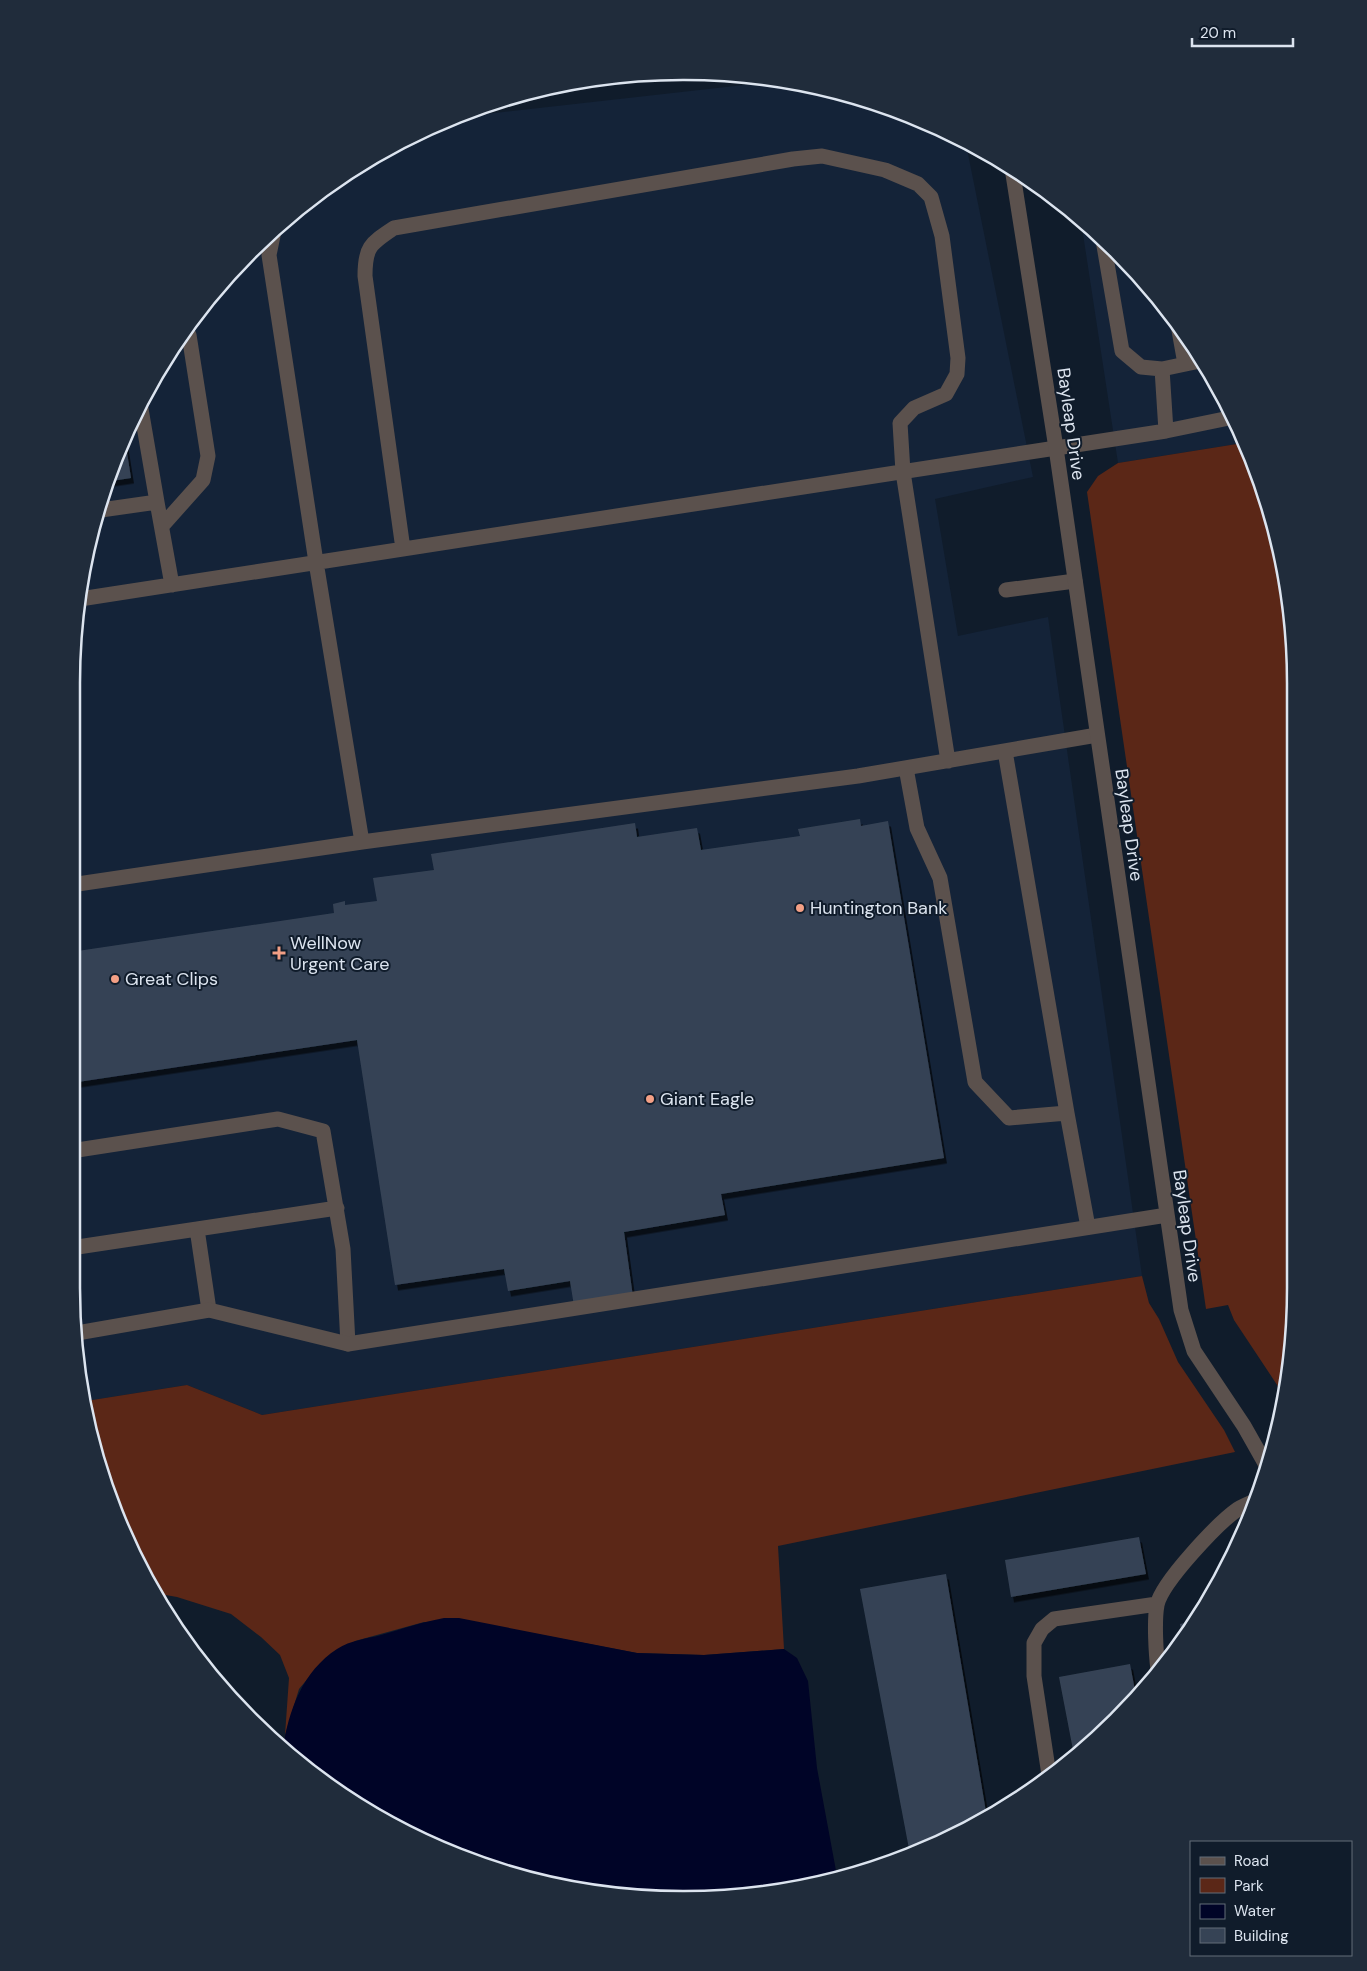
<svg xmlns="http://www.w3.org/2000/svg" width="1367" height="1971" viewBox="0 0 1367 1971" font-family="'DM Sans',sans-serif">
	<defs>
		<filter id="shadow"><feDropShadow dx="3" dy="5.5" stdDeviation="0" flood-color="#0009"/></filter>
	</defs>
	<rect width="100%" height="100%" fill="#101c2b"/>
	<path fill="#142338" d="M779 81 803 83 918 118 966 144 1033 477 935 499 958 636 1048 617 1142 1276 262 1415 187 1385 86 1401 71 1287V684L83 564 135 412 198 311 251 250 344 174 450 118Z
		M1081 221 1117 251 1169 311 1232 412 1243 443 1118 463Z"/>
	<path fill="#5b2717" d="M1243 443 1284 564 1296 684V1287L1285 1397 1234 1320 1228 1305 1206 1309 1087 492 1098 476 1118 463Z
		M1142 1276 1149 1303 1159 1319 1178 1362 1224 1430 1235 1452 778 1546 784 1649 704 1655 637 1653 531 1633 424 1622 355 1641 315 1670 299 1689 285 1735 289 1678 280 1655 261 1637 231 1614 177 1597 154 1593 134 1558 92 1446 86 1401 187 1385 262 1415Z"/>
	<path fill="#000427" d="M444 1618H459L637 1653 704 1655 784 1649 797 1658 808 1681 817 1768 837 1876 803 1888 723 1898 604 1895 449 1853 377 1818 283 1750C288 1711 303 1671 337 1649 351 1640 366 1639 381 1635 402 1629 422 1622 444 1618Z"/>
	<path fill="#364355" filter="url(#shadow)" d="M125 440 131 478 111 481 115 469Z
		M860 819 861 826 888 821 944 1158 721 1194 725 1215 624 1232 633 1297 574 1306 570 1281 508 1291 504 1269 395 1285 357 1040 71 1083V952L334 913 333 904 345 901V905L377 901 373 878 434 870 431 854 635 823 637 837 697 828 701 850 800 836 798 829Z
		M1139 1537 1146 1574 1011 1597 1005 1560Z
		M946 1574 987 1818 955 1836 930 1845 909 1849 860 1589Z
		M1196 1621 1192 1628 1183 1640 1180 1624Z
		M1130 1664 1136 1696 1116 1721 1074 1755 1059 1677Z"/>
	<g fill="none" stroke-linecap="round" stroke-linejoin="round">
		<path stroke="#5b514d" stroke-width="15" d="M274 231 269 255 316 562 362 842
			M1103 240 1122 351 1141 367 1162 369 1200 361
			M1178 325 1185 364
			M1162 369 1166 431
			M140 403 157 502
			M101 510 157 502 172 585
			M162 526 203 480 208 456 189 335 185 331
			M403 549 365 276C365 247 370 244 394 228L793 159 822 156 885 170 918 184 931 197 942 236 958 358 957 374 946 394 914 408 900 423 903 472 948 761
			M1006 590 1075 581
			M80 599 1056 448 1166 431 1234 417
			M1005 751 1067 1113 1088 1227
			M906 768 917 828 940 878 975 1082 1009 1118 1067 1113
			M71 885 362 842 858 776 1097 735
			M71 1151 278 1119 323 1131 343 1249 348 1344
			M197 1229 209 1310
			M71 1248 337 1208"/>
		<path stroke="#5b514d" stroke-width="15" d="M1012 168 1056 448 1181 1310 1194 1351 1244 1426 1266 1465
			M77 1333 209 1310 348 1344 1167 1215
			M1158 1670C1156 1654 1154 1621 1157 1605 1162 1582 1218 1523 1238 1509 1243 1506 1250 1503 1255 1501
			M1049 1775 1034 1676V1643L1042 1629 1054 1619 1157 1604"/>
	</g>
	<g fill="#f39f85" stroke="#101c2b" stroke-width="2">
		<circle cx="800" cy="908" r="5"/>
		<path d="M276.5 945.5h5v5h5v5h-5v5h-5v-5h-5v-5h5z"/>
		<circle cx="115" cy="979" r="5"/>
		<circle cx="650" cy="1099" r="5"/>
	</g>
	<g text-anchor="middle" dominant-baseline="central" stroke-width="4" stroke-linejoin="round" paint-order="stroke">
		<g font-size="18" fill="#dce4ef" stroke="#101c2b">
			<text transform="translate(1071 424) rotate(82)">Bayleap Drive</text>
			<text transform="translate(1129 825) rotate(82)">Bayleap Drive</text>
			<text transform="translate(1187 1226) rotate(82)">Bayleap Drive</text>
		</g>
		<g font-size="18" fill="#dce4ef" stroke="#101c2b" text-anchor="start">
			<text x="810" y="908">Huntington Bank</text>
			<text x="290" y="943">WellNow<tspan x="290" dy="21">Urgent Care</tspan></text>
			<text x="125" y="979">Great Clips</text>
			<text x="660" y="1099">Giant Eagle</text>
		</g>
	</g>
	<path d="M0 0H1367V1971H0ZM683 80H684A603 603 0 0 1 1287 683V1288A603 603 0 0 1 684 1891H683A603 603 0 0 1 80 1288V683A603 603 0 0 1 683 80Z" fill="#202c3b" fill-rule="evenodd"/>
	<path fill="none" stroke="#dce4ef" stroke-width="2.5" d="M683 80H684A603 603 0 0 1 1287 683V1288A603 603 0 0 1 684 1891H683A603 603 0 0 1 80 1288V683A603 603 0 0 1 683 80Z"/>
	<rect x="1190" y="1841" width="162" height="115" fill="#101c2b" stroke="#626c79"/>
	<rect x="1200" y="1857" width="25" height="8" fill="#5b514d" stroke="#626c79"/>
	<text x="1234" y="1866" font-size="15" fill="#dce4ef">Road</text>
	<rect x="1200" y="1878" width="25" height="15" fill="#5b2717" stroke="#626c79"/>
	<text x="1234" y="1891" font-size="15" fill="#dce4ef">Park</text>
	<rect x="1200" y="1904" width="25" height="15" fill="#000427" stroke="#626c79"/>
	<text x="1234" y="1916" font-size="15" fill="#dce4ef">Water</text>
	<rect x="1200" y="1928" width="25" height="15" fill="#364355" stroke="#626c79"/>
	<text x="1234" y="1941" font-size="15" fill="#dce4ef">Building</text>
	<path d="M1192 38v8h101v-8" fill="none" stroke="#dce4ef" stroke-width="2.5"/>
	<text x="1200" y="38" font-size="15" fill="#dce4ef" stroke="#101c2b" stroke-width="4" paint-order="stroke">20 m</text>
</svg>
